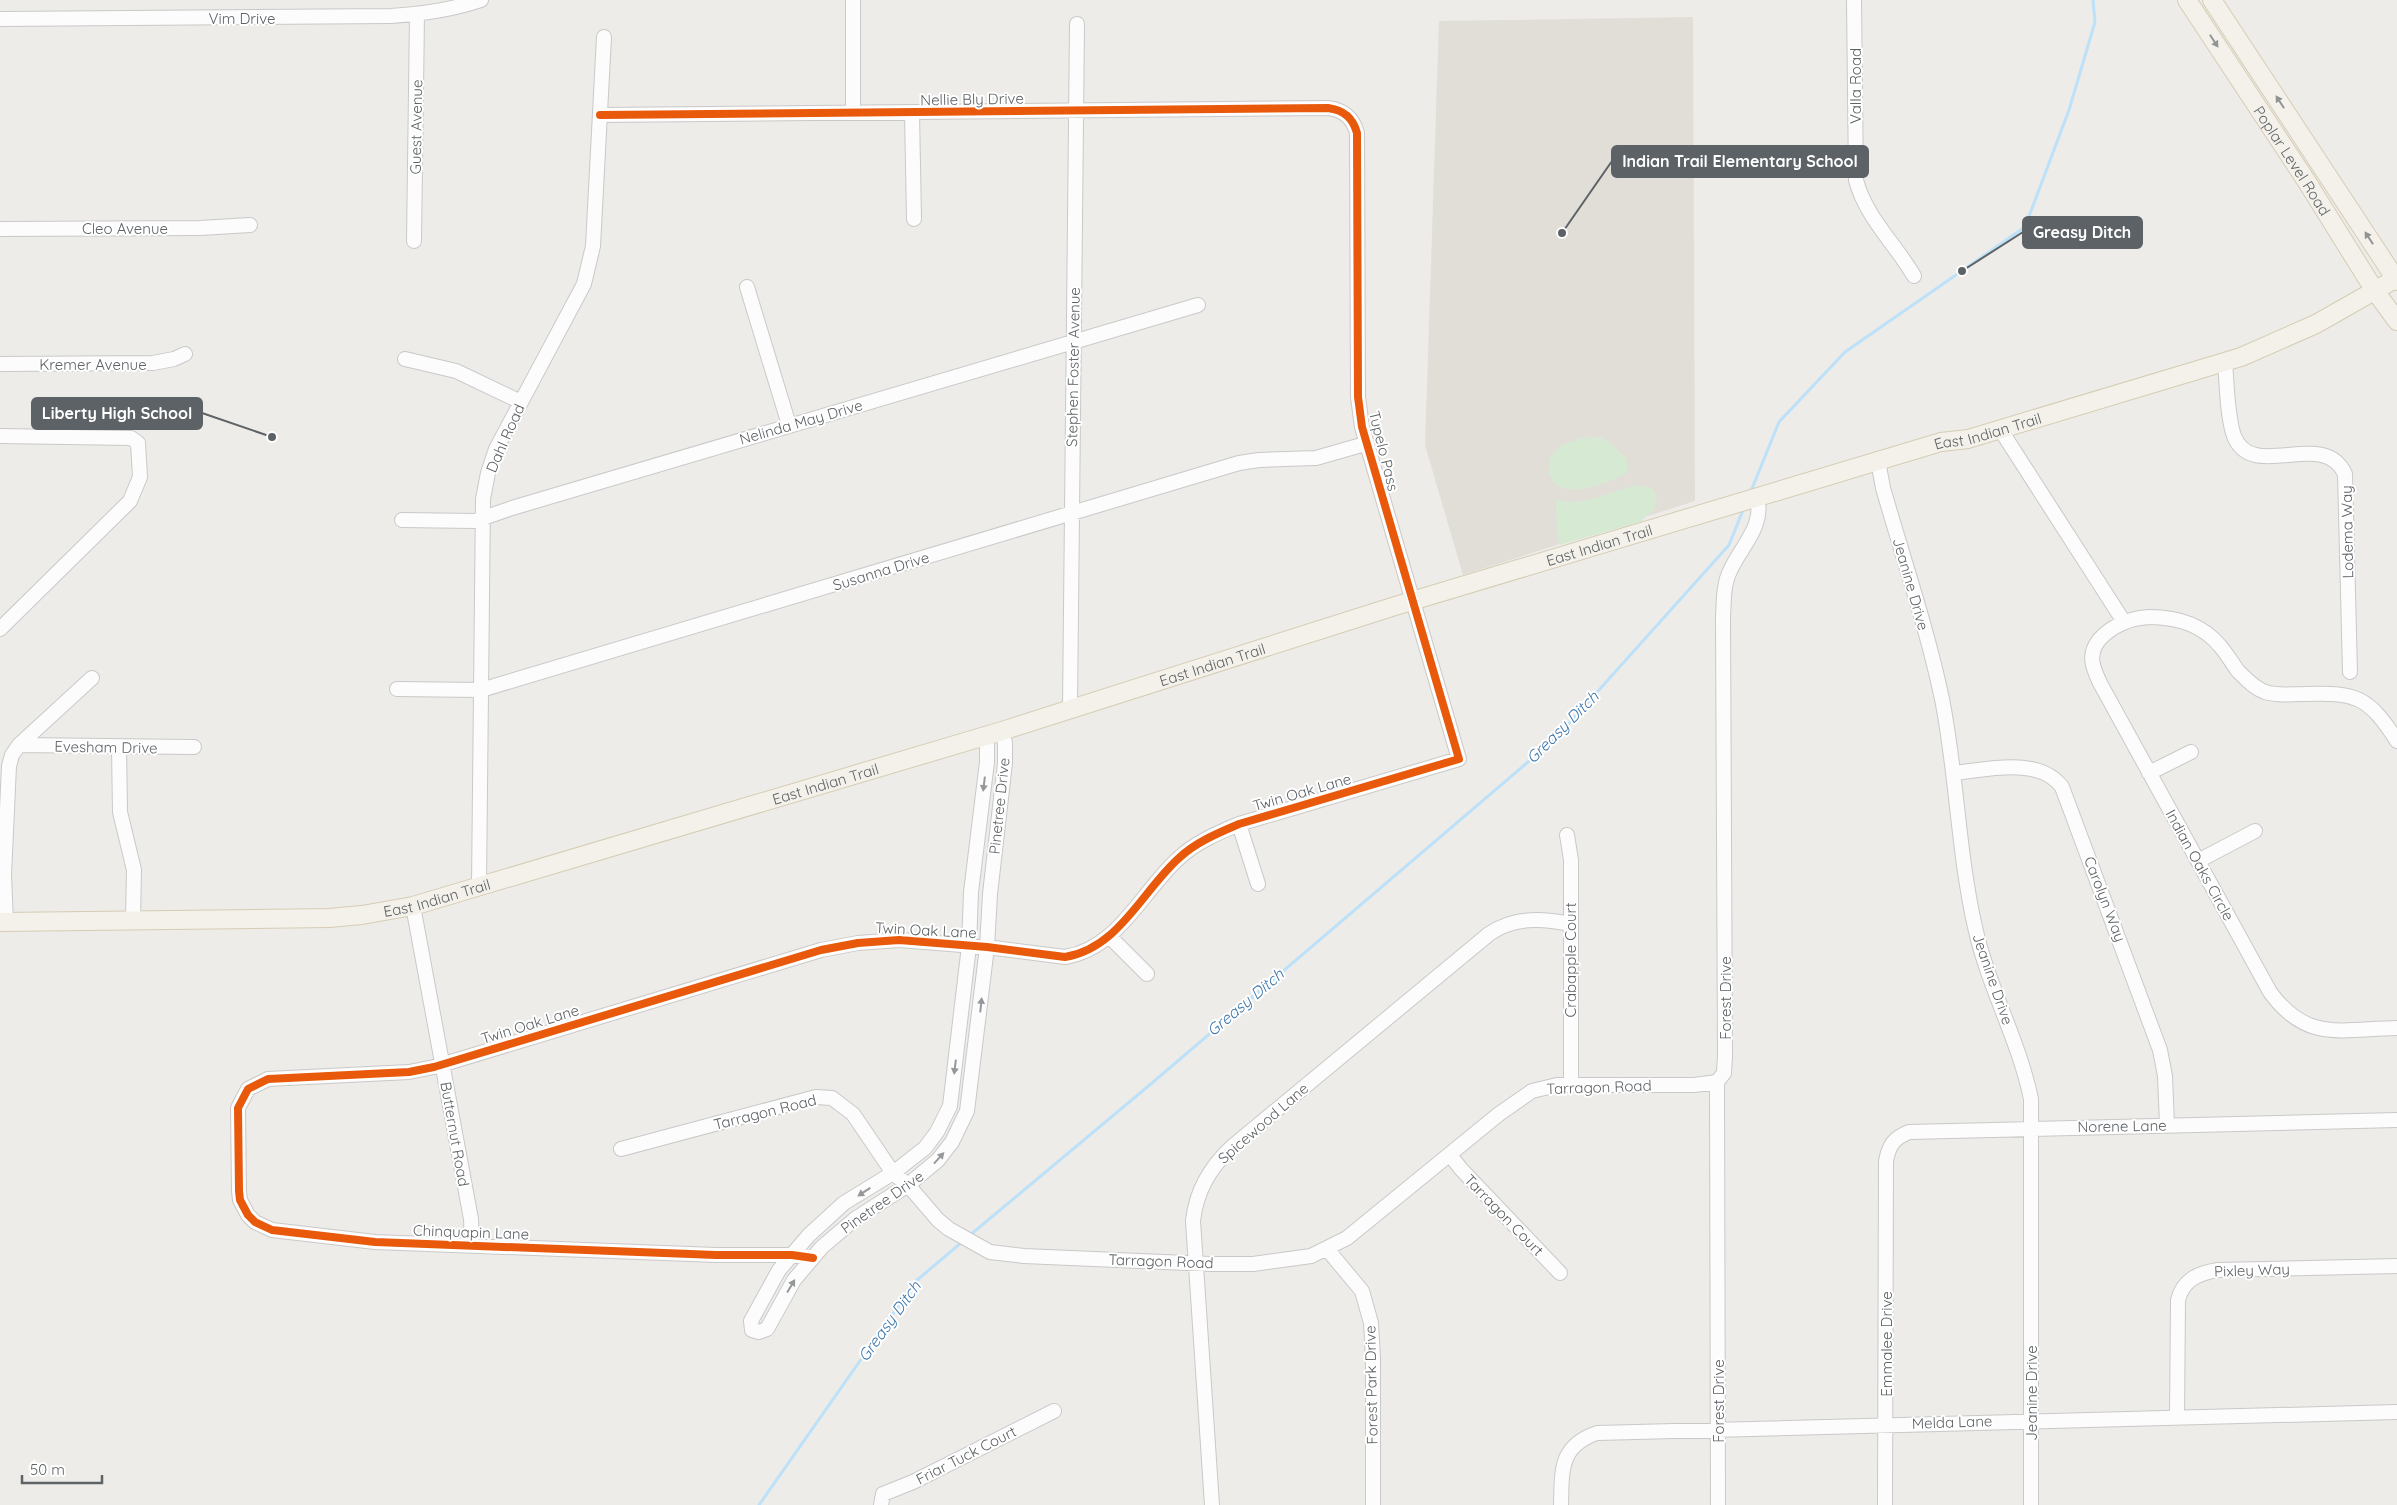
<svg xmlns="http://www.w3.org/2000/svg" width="2397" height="1505" viewBox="0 0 2397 1505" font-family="Quicksand,sans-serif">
	<rect width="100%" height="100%" fill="#eeece8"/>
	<path fill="#e1ded8" d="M1693 17 1695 501 1463 575 1425 445 1439 21Z"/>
	<path fill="#d6ead3" d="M1589 436 1594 451 1591 437C1607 435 1616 450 1627 459V472L1624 475C1603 483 1560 504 1549 473L1550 457 1562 445Z
		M1638 485 1653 489 1657 497 1654 510 1643 519V521L1560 545 1557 535 1556 499C1581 509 1612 490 1638 485Z"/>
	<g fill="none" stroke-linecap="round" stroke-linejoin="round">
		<path stroke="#bce1f8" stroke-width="3" d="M1751 491 1779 422 1845 352 2025 227 2069 110 2095 22 2093 0
			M969 1236 1152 1083 1555 739 1729 545 1743 510
			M759 1505 916 1281 962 1242"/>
		<defs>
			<path id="minor" d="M1854 0 1856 180C1865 216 1896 245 1914 276
				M0 19 391 16C422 14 452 10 481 0
				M853 112V0
				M912 113 914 219
				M600 115 1328 108C1344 110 1353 118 1357 133L1358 397 1362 427 1459 759 1239 824C1218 833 1196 842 1179 858 1142 891 1119 948 1065 957L987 947 899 940 858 943 821 950 434 1067 409 1072 268 1079 248 1089 238 1108 239 1191 240 1200 248 1215 255 1222 272 1230 375 1242 716 1255H792L813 1258
				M0 229 200 228 250 225
				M414 241 417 14
				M747 287 789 425
				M405 359 456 371 521 402
				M2225 363C2227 384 2227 416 2234 436 2252 483 2324 427 2345 474L2350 672
				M0 364 153 363 174 359 185 354
				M2000 429 2124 622
				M0 436 131 438 138 443 140 477 130 501 0 629
				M1878 461 1883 488C1903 558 1927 628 1942 699 1957 775 1958 852 1975 927 1988 987 2019 1040 2031 1099V1505
				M402 520 475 521 512 508 1198 305
				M397 689 481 690 1239 463 1259 460 1316 458 1365 444
				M1070 709 1077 24
				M984 736 987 746V762L971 892 969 946 950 1106 937 1132 925 1148 893 1173 844 1203 809 1235 779 1270 751 1321 752 1330 759 1332 767 1329 794 1280 822 1247 855 1219 908 1185 938 1160 952 1142 967 1111 987 947 990 894 1005 763V743L1002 731
				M2397 741C2368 696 2356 692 2303 694 2290 694 2277 696 2265 692 2254 688 2246 679 2238 671 2232 663 2227 654 2220 646 2202 624 2176 617 2149 617 2130 618 2111 626 2099 640 2087 655 2093 668 2100 683L2270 992C2307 1043 2342 1029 2397 1028
				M19 745 194 747
				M119 747 120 812 134 870 133 920
				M1953 773C1987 770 2039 756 2062 787L2160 1050 2165 1076 2167 1125
				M2149 773 2191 752
				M1239 824 1258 884
				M1567 835 1571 860V1085
				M2198 861 2255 831
				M479 886 483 499 488 473 496 449 584 284 593 246 604 37
				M413 906 471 1219 472 1245
				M6 922 4 875 9 766 12 755 19 745 92 678
				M1109 936 1147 974
				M621 1149 816 1097 832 1098 853 1114 893 1173 908 1185 938 1220 949 1229 990 1252 1024 1256 1210 1264H1253L1311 1256 1347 1238 1499 1114 1532 1091 1557 1085H1694L1717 1082
				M1450 1155 1461 1169 1560 1273
				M1327 1249 1362 1291 1371 1323 1373 1359V1505
				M2177 1417 2178 1300C2183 1280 2198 1273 2218 1270L2397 1266
				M881 1505 883 1494 913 1482 1054 1411
				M1212 1505 1193 1221C1196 1191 1210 1167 1233 1146L1489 934C1514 917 1541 918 1570 924
				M1561 1505C1562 1471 1559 1446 1597 1433L2397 1412
				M1718 1505 1717 1082 1724 1073 1725 1056 1723 617C1724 602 1723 585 1730 571 1741 546 1765 526 1757 497
				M1885 1505 1886 1161C1889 1145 1894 1138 1909 1132L2397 1120"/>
			<g id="major">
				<path id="s1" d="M2187 0 2307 182 2375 291 2397 321"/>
				<path d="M2212 0 2397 281"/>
				<path id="s2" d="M0 922 329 918 362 915 413 906 1002 731 1392 607 1941 442 1968 439 2241 357 2316 324 2397 278"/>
			</g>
		</defs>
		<use href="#minor" stroke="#c9c9c9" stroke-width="16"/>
		<use href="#major" stroke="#d6ccb5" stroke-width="20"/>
		<use href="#minor" stroke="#fcfcfc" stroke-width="14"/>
		<use href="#major" stroke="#f3f1e9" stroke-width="18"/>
		<defs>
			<path id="cycleway" d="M600 115 1328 108C1344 110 1353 118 1357 133L1358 397 1362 427 1459 759 1239 824C1218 833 1196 842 1179 858 1142 891 1119 948 1065 957L987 947 899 940 858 943 821 950 434 1067 409 1072 268 1079 248 1089 238 1108 239 1191 240 1200 248 1215 255 1222 272 1230 375 1242 716 1255H792L813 1258"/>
		</defs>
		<use href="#cycleway" stroke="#fff" stroke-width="11"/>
		<use href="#cycleway" stroke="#e8590c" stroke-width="8"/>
	</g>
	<defs><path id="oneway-solid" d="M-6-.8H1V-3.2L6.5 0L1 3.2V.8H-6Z" transform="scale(1.25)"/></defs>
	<g fill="#929494">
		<use href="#oneway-solid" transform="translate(2214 41) rotate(57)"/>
		<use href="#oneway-solid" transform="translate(2280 102) rotate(-123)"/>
		<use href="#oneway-solid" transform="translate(2369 238) rotate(-123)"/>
	</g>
	<g fill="#95989a">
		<use href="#oneway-solid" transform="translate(984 784) rotate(97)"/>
		<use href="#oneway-solid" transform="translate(981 1005) rotate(-84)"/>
		<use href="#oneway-solid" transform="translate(955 1067) rotate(97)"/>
		<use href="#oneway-solid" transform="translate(939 1158) rotate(-48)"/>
		<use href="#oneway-solid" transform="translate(864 1192) rotate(147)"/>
		<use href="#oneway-solid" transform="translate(791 1286) rotate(-59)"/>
	</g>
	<g text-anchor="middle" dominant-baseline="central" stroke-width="4" stroke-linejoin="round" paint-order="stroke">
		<g font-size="15" fill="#5d6266" stroke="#fff">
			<text x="242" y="18">Vim Drive</text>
			<text transform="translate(1855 86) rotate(-90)">Valla Road</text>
			<text transform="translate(972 99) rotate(-1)">Nellie Bly Drive</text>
			<text transform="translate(416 127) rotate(-89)">Guest Avenue</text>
			<text stroke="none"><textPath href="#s1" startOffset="192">Poplar Level Road</textPath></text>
			<text x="125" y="228">Cleo Avenue</text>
			<text x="93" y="364">Kremer Avenue</text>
			<text transform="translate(1073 367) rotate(-89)">Stephen Foster Avenue</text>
			<text transform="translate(801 422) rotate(-16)">Nelinda May Drive</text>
			<text stroke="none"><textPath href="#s2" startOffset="2059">East Indian Trail</textPath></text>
			<text transform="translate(505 438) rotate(-66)">Dahl Road</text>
			<text transform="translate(1384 451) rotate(76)">Tupelo Pass</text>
			<text transform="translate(2347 532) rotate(-91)">Lodema Way</text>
			<text stroke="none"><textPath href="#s2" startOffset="1654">East Indian Trail</textPath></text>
			<text transform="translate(881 571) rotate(-17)">Susanna Drive</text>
			<text transform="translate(1911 584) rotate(74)">Jeanine Drive</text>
			<text stroke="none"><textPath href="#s2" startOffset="1249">East Indian Trail</textPath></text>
			<text transform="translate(106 747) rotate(1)">Evesham Drive</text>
			<text stroke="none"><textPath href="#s2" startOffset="844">East Indian Trail</textPath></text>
			<text transform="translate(1302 792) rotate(-16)">Twin Oak Lane</text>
			<text transform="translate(999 806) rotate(-84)">Pinetree Drive</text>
			<text transform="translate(2200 865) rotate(61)">Indian Oaks Circle</text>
			<text stroke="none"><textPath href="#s2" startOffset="439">East Indian Trail</textPath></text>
			<text transform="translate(2105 899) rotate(69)">Carolyn Way</text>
			<text transform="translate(926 930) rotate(3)">Twin Oak Lane</text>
			<text transform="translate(1570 960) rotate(-90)">Crabapple Court</text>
			<text transform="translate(1993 979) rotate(71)">Jeanine Drive</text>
			<text transform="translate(1725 998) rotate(-90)">Forest Drive</text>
			<text transform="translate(530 1024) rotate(-17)">Twin Oak Lane</text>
			<text transform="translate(1599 1087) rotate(-2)">Tarragon Road</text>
			<text transform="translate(765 1112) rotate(-14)">Tarragon Road</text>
			<text transform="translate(1263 1123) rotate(-41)">Spicewood Lane</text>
			<text transform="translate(2122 1126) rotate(-1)">Norene Lane</text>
			<text transform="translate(455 1134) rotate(80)">Butternut Road</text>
			<text transform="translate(882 1202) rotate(-35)">Pinetree Drive</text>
			<text transform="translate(1504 1215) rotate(46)">Tarragon Court</text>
			<text transform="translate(471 1232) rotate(2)">Chinquapin Lane</text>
			<text transform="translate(1161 1261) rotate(2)">Tarragon Road</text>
			<text transform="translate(2252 1270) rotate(-2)">Pixley Way</text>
			<text transform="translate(1886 1344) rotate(-90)">Emmalee Drive</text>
			<text transform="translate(1371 1385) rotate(-91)">Forest Park Drive</text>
			<text transform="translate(2031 1393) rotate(-90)">Jeanine Drive</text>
			<text transform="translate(1718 1401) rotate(-90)">Forest Drive</text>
			<text transform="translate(1952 1422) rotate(-2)">Melda Lane</text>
			<text transform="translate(966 1455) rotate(-27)">Friar Tuck Court</text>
		</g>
		<g font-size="16" font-style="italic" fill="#3d77ac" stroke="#fff">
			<text transform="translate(1562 727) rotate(-45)">Greasy Ditch</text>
			<text transform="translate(1245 1002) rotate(-40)">Greasy Ditch</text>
			<text transform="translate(889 1321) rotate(-54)">Greasy Ditch</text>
		</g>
	</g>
	<path fill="none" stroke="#5d6266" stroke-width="2" d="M1562 233L1612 161M1962 271L2023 232M272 437L202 413"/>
	<g fill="#5d6266" stroke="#fff" stroke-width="2">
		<circle cx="1562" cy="233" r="5"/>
		<circle cx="1962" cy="271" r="5"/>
		<circle cx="272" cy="437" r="5"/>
	</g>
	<g fill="#5d6266" stroke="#5d6266" stroke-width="2">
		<rect x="1612" y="146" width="256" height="31" rx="5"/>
		<rect x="2023" y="217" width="119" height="31" rx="5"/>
		<rect x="32" y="398" width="170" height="31" rx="5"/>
	</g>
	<g font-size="16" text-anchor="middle" font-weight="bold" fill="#fff">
		<text x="1740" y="167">Indian Trail Elementary School</text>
		<text x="2082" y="238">Greasy Ditch</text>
		<text x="117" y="419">Liberty High School</text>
	</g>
	<path d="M22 1475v8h80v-8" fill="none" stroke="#5d6266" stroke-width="2.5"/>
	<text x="30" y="1475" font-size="15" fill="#5d6266" stroke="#ffffff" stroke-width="4" paint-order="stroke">50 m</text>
</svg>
